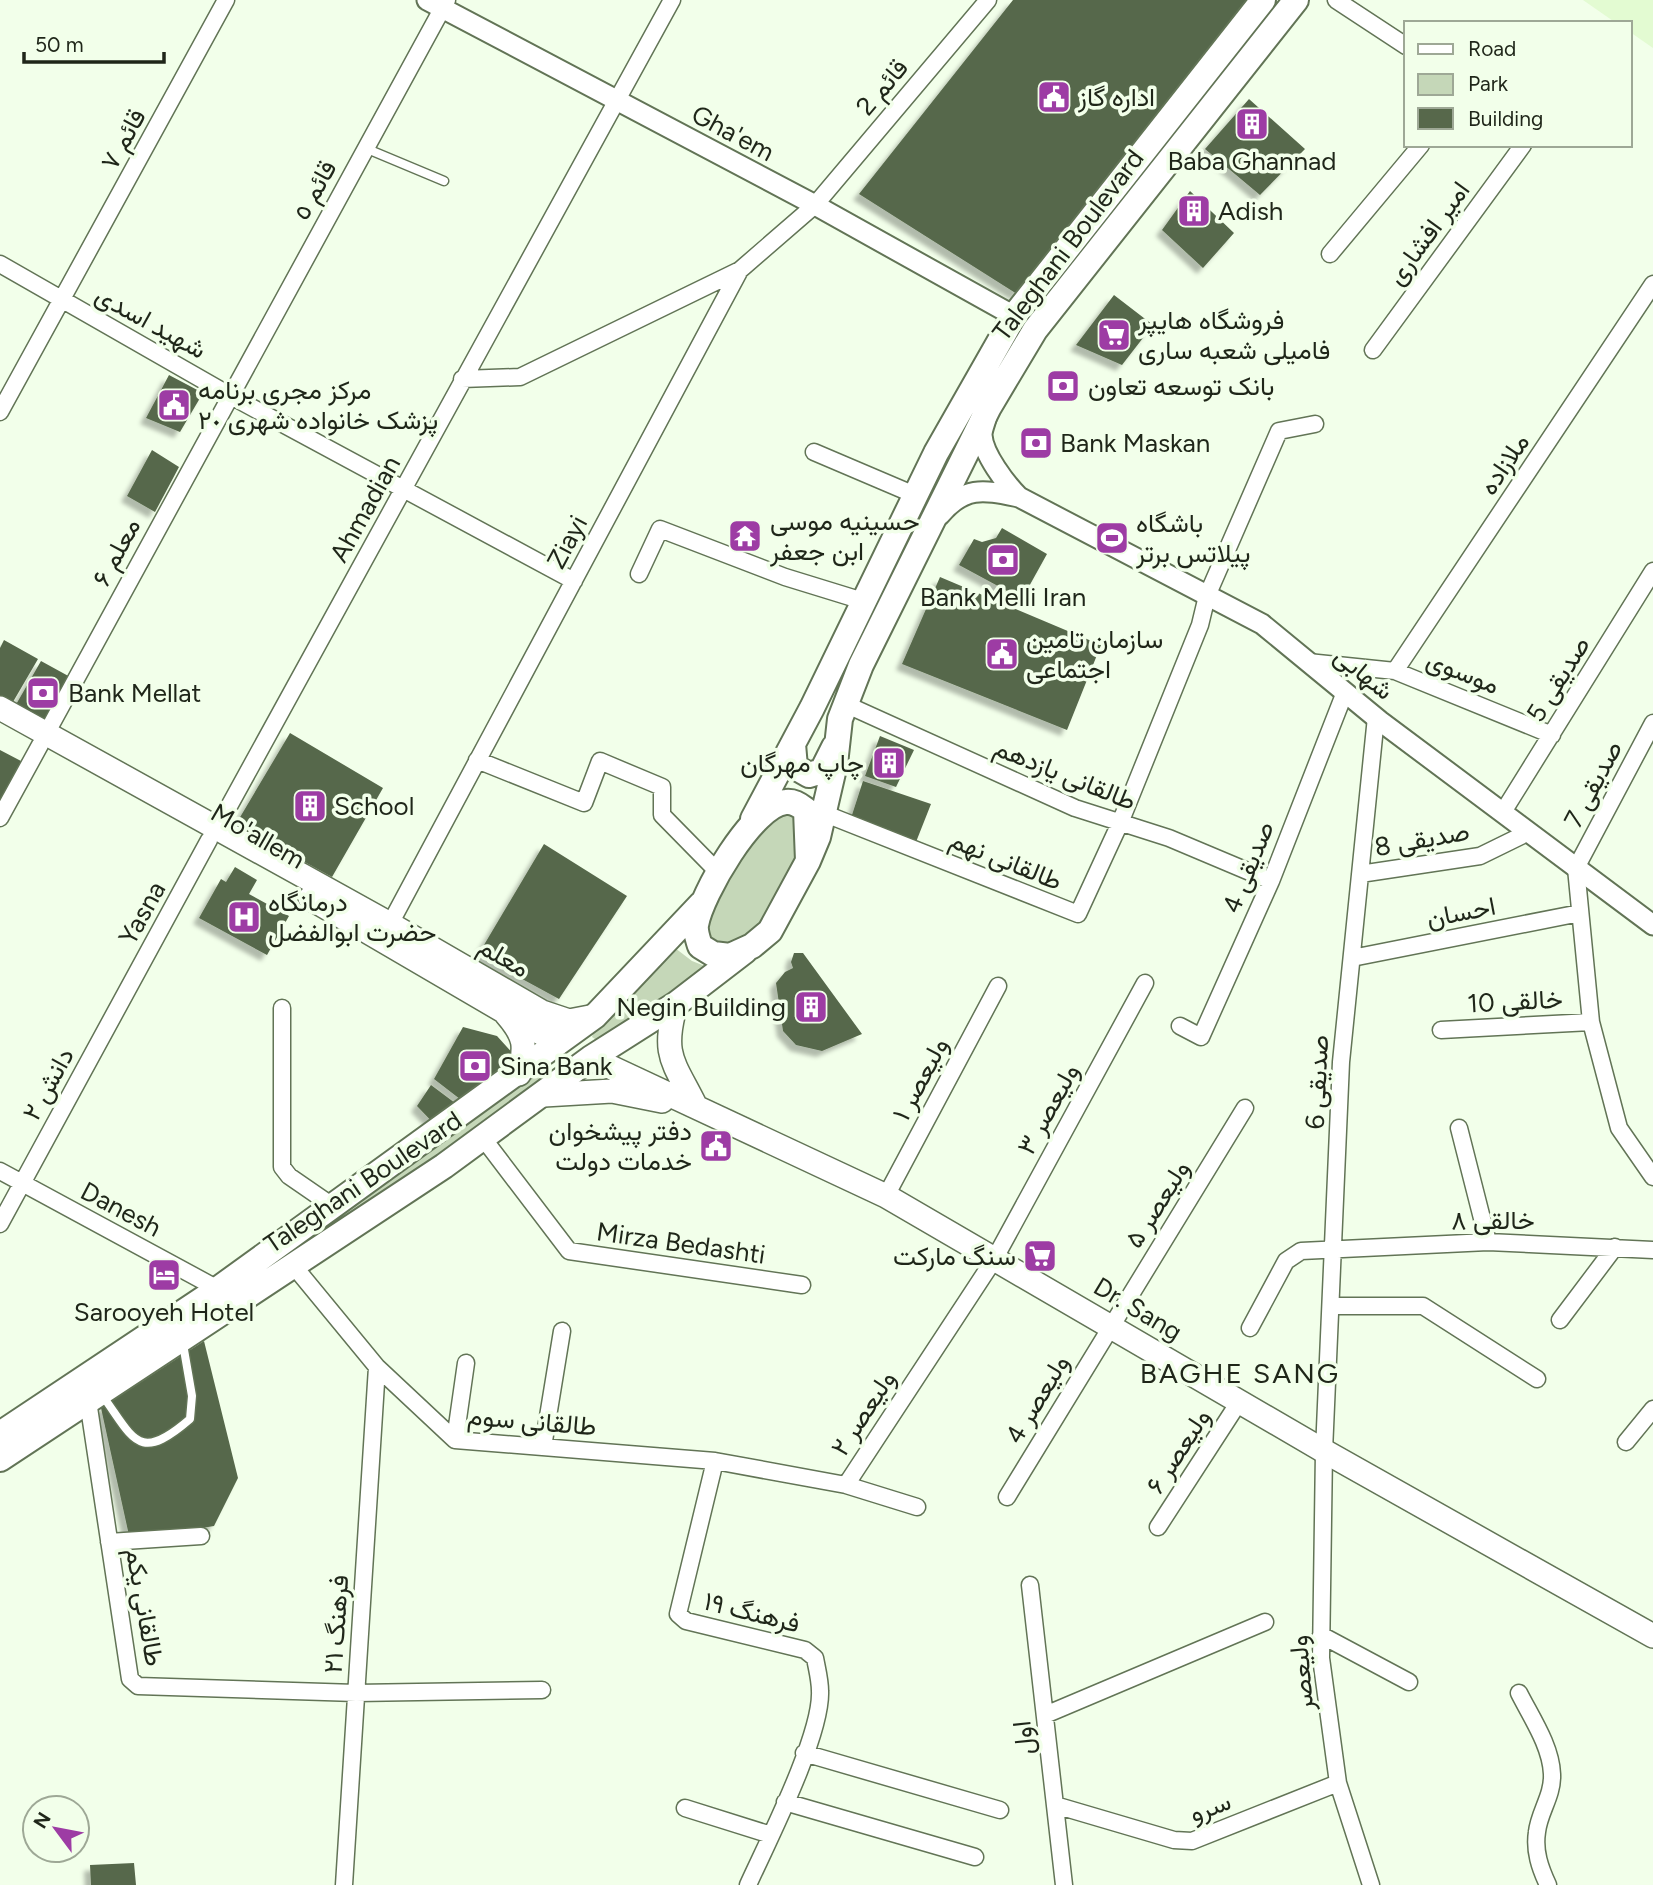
<svg xmlns="http://www.w3.org/2000/svg" width="1653" height="1885" viewBox="0 0 1653 1885" font-family="Figtree,Vazirmatn,sans-serif">
	<defs>
		<filter id="shadow"><feDropShadow dx="-6" dy="6" stdDeviation="2" flood-color="#0004"/></filter>
	</defs>
	<rect width="100%" height="100%" fill="#f2ffea"/>
	<path fill="#e3fbd2" d="M1583 0H1653V48L1630 32V23H1616Z"/>
	<path fill="#c5d7b8" d="M783 812 799 817 802 857 767 919 745 941 723 948 707 942 709 907 756 831Z
		M675 948 692 961 710 968 598 1041 592 1037 595 1028Z
		M537 1065 553 1084 447 1158 0 1437Z"/>
	<path fill="#57684b" filter="url(#shadow)" d="M1013 0H1247L1017 294 859 194Z
		M1249 99 1305 149 1260 195 1205 149Z
		M1190 191 1234 233 1203 268 1162 230Z
		M1114 295 1153 325 1122 365 1076 345Z
		M169 375 203 393 180 432 146 418Z
		M152 450 179 467 155 512 127 496Z
		M1002 528 1047 554 1022 599 959 565 974 539 982 542 996 538Z
		M940 577 1101 645 1067 730 902 664Z
		M4 640 38 659 10 707 0 701V648Z
		M41 661 72 678 45 726 14 708Z
		M290 733 383 788 332 877 236 824Z
		M880 736 914 750 896 787 865 776Z
		M0 750 21 761 0 800Z
		M863 781 931 804 916 842 852 815Z
		M544 844 627 896 559 999 478 955Z
		M235 867 257 880 249 894 289 916 267 955 199 918 221 879 226 882Z
		M794 953H803L862 1034 822 1051 796 1045 783 1031 776 983 785 972 793 968 791 962Z
		M463 1027 497 1036 516 1057 469 1106 434 1079Z
		M431 1085 463 1109 439 1129 417 1106Z
		M204 1341 238 1478 214 1526 130 1540 101 1408Z
		M134 1863 136 1885H91L90 1865Z"/>
	<g fill="none" stroke-linecap="round" stroke-linejoin="round">
		<defs>
			<path id="service" d="M365 148 444 181
				M102 1395C134 1439 138 1464 190 1419L192 1396 183 1344"/>
			<path id="minor" d="M1336 0 1406 46
				M1330 254 1421 145
				M0 264 229 395 574 581
				M1373 350 1523 145
				M462 379 520 377 740 270
				M0 412 226 0
				M814 452 915 495
				M639 574 660 529 785 577 863 601
				M1308 662 1395 671 1552 735
				M1395 671 1653 284
				M845 704 1075 808 1169 838 1271 881
				M1653 723 1576 868 1591 1022 1619 1128 1653 1177
				M46 734 447 0
				M477 760 584 803 600 761 662 787V815L719 873
				M1503 812 1653 571
				M823 813 1078 914 1120 823 1200 625 1207 596 1279 431 1315 424
				M0 818 40 745
				M216 830 672 0
				M1360 874 1480 856 1529 832
				M390 924 740 270 815 205 988 0
				M1352 958 1580 913
				M282 1008V1167L289 1176 334 1207
				M1180 1026 1201 1037 1271 881 1345 692
				M1441 1030 1591 1022
				M1459 1128 1488 1242
				M483 1138 569 1251 802 1285
				M0 1171 218 1289
				M886 1196 998 986
				M0 1224 209 840
				M293 1265 377 1367 455 1440 715 1461 846 1485 995 1258 1145 983
				M1331 1306H1423L1537 1379
				M1560 1320 1615 1247
				M1250 1328 1286 1261 1301 1251 1488 1242 1653 1250
				M88 1401 130 1679 138 1686 356 1693 542 1690
				M455 1440 466 1363
				M1626 1442 1653 1409
				M543 1447 562 1331
				M715 1461 678 1614 686 1621 805 1650 815 1658C817 1669 820 1680 820 1691 822 1735 768 1841 748 1885
				M846 1485 917 1507
				M1007 1497 1245 1108
				M1158 1527 1239 1402
				M109 1542 201 1536
				M1030 1585 1064 1885
				M1321 1635 1409 1682
				M1519 1693C1531 1717 1551 1746 1552 1774 1553 1796 1539 1812 1537 1832 1534 1851 1540 1868 1548 1885
				M1045 1715 1265 1622
				M804 1753 1000 1810
				M785 1802 975 1857
				M1055 1805 1174 1840 1192 1841 1338 1783
				M685 1808 771 1835
				M344 1885 377 1367
				M1371 1885 1338 1783 1321 1658 1324 1451 1341 1062 1376 717"/>
			<path id="tertiary" d="M427 0 815 205 1014 316
				M986 419C985 423 982 430 982 435 983 454 1006 484 1019 497
				M940 515C965 485 984 490 1019 497L1262 624 1380 721 1653 925"/>
			<path id="secondary" d="M0 708 390 924 542 1012 569 1021 595 1016
				M310 898 558 1043
				M676 1004C661 1056 674 1062 696 1107
				M506 1014C526 1037 526 1046 519 1074
				M591 1058 886 1196 1324 1451 1653 1636
				M544 1095 612 1091 662 1101"/>
			<path id="primary" d="M793 744 795 767 809 775 822 771 834 747
				M753 819 812 708 936 453 1014 316 1263 0
				M808 861 806 810C800 806 795 801 786 802 753 804 701 895 696 925 695 932 698 939 700 946L713 954 730 956 752 946 770 931 808 861 818 837 835 764 840 719 861 665 989 407 1035 330 1296 0
				M0 1434 218 1289 595 1016 701 904
				M0 1459 444 1166 591 1058 676 1004 745 951"/>
		</defs>
		<use href="#service" stroke="#627456" stroke-width="11"/>
		<use href="#minor" stroke="#627456" stroke-width="19"/>
		<use href="#tertiary" stroke="#627456" stroke-width="23"/>
		<use href="#secondary" stroke="#627456" stroke-width="26"/>
		<use href="#primary" stroke="#627456" stroke-width="28"/>
		<use href="#service" stroke="#fff" stroke-width="8"/>
		<use href="#minor" stroke="#fff" stroke-width="16"/>
		<use href="#tertiary" stroke="#fff" stroke-width="19"/>
		<use href="#secondary" stroke="#fff" stroke-width="23"/>
		<use href="#primary" stroke="#fff" stroke-width="24"/>
	</g>
	<defs>
		<symbol id="civic-square" viewBox="-11 -11 22 22"><rect x="-9" y="-9" width="18" height="18" rx="4" fill="#9d3ca4" stroke="#f2ffea"/><path d="M-.6-6.5H3V-4.5H.6V-3L4-1V1h2V6H-6V1h2V-1L-.6-3ZM-1.2 2.5V6h2.4V2.5Z" fill="#fff"/></symbol>
		<symbol id="building-square" viewBox="-11 -11 22 22"><rect x="-9" y="-9" width="18" height="18" rx="4" fill="#9d3ca4" stroke="#f2ffea"/><path d="M-4-6H4V6H1V3H-1V6H-4ZM-2.5-4.3h1.7v1.8h-1.7ZM.8-4.3h1.7v1.8H.8ZM-2.5-1h1.7V.8h-1.7ZM.8-1h1.7V.8H.8Z" fill="#fff"/></symbol>
		<symbol id="supermarket-square" viewBox="-11 -11 22 22"><rect x="-9" y="-9" width="18" height="18" rx="4" fill="#9d3ca4" stroke="#f2ffea"/><path d="M-6-5.5h2.5l.6 2H6L4.5 2H-2.5L-4.4-4H-6ZM-1.5 3.2a1.3 1.3 0 1 0 .1 0ZM3 3.2a1.3 1.3 0 1 0 .1 0Z" fill="#fff"/></symbol>
		<symbol id="bank-square" viewBox="-11 -11 22 22"><rect x="-9" y="-9" width="18" height="18" rx="4" fill="#9d3ca4" stroke="#f2ffea"/><path d="M-6-4H6V4H-6ZM0-2.3a2.3 2.3 0 1 0 0 4.6a2.3 2.3 0 1 0 0-4.6Z" fill="#fff"/></symbol>
		<symbol id="temple-square" viewBox="-11 -11 22 22"><rect x="-9" y="-9" width="18" height="18" rx="4" fill="#9d3ca4" stroke="#f2ffea"/><path d="M0-6L5-2H3V0L6.5 2.5H4V6H1.5V3h-3V6H-4V2.5H-6.5L-3 0V-2H-5Z" fill="#fff"/></symbol>
		<symbol id="stadium-square" viewBox="-11 -11 22 22"><rect x="-9" y="-9" width="18" height="18" rx="4" fill="#9d3ca4" stroke="#f2ffea"/><path d="M0-5a6.5 5 0 1 0 0 10a6.5 5 0 1 0 0-10ZM-3.5-1.8h7v3.6h-7Z" fill="#fff"/></symbol>
		<symbol id="hospital-square" viewBox="-11 -11 22 22"><rect x="-9" y="-9" width="18" height="18" rx="4" fill="#9d3ca4" stroke="#f2ffea"/><path d="M-5-5h3v3.5h4V-5h3V5h-3V1.5h-4V5h-3Z" fill="#fff"/></symbol>
		<symbol id="hotel-square" viewBox="-11 -11 22 22"><rect x="-9" y="-9" width="18" height="18" rx="4" fill="#9d3ca4" stroke="#f2ffea"/><path d="M-6-4.5h1.5V1H6V5H4.5V3h-9V5H-6ZM-4 0a1.8 1.8 0 1 1 3.6 0ZM.5 0V-2.5h3Q6-2.5 6 0Z" fill="#fff"/></symbol>
	</defs>
	<g fill-rule="evenodd">
		<use href="#civic-square" x="1035" y="78" width="38" height="38"/>
		<use href="#building-square" x="1233" y="105" width="38" height="38"/>
		<use href="#building-square" x="1175" y="192" width="38" height="38"/>
		<use href="#supermarket-square" x="1095" y="316" width="38" height="38"/>
		<use href="#bank-square" x="1044" y="367" width="38" height="38"/>
		<use href="#civic-square" x="155" y="386" width="38" height="38"/>
		<use href="#bank-square" x="1017" y="424" width="38" height="38"/>
		<use href="#temple-square" x="726" y="517" width="38" height="38"/>
		<use href="#stadium-square" x="1093" y="519" width="38" height="38"/>
		<use href="#bank-square" x="984" y="541" width="38" height="38"/>
		<use href="#civic-square" x="983" y="635" width="38" height="38"/>
		<use href="#bank-square" x="24" y="674" width="38" height="38"/>
		<use href="#building-square" x="870" y="744" width="38" height="38"/>
		<use href="#building-square" x="291" y="787" width="38" height="38"/>
		<use href="#hospital-square" x="225" y="898" width="38" height="38"/>
		<use href="#building-square" x="792" y="988" width="38" height="38"/>
		<use href="#bank-square" x="456" y="1047" width="38" height="38"/>
		<use href="#civic-square" x="697" y="1127" width="38" height="38"/>
		<use href="#supermarket-square" x="1021" y="1237" width="38" height="38"/>
		<use href="#hotel-square" x="145" y="1256" width="38" height="38"/>
	</g>
	<g text-anchor="middle" dominant-baseline="central" stroke-width="7" stroke-linejoin="round" paint-order="stroke">
		<g font-size="26" fill="#1f2619" stroke="#f2ffea">
			<text transform="translate(882 87) rotate(-50)">قائم 2</text>
			<text transform="translate(733 133) rotate(28)">Gha'em</text>
			<text transform="translate(123 139) rotate(-61)">قائم ٧</text>
			<text transform="translate(314 190) rotate(-61)">قائم ٥</text>
			<text transform="translate(1428 233) rotate(-54)">امیر افشاری</text>
			<text transform="translate(1068 245) rotate(-53)">Taleghani Boulevard</text>
			<text transform="translate(151 322) rotate(29)">شهید اسدی</text>
			<text transform="translate(1504 464) rotate(-56)">ملازاده</text>
			<text transform="translate(365 509) rotate(-61)">Ahmadian</text>
			<text transform="translate(567 542) rotate(-62)">Ziayi</text>
			<text transform="translate(116 552) rotate(-62)">معلم ۶</text>
			<text transform="translate(1463 672) rotate(22)">موسوی</text>
			<text transform="translate(1364 673) rotate(39)">شهابی</text>
			<text transform="translate(1558 679) rotate(-58)">صدیقی 5</text>
			<text transform="translate(1065 774) rotate(22)">طالقانی یازدهم</text>
			<text transform="translate(1593 784) rotate(-62)">صدیقی 7</text>
			<text transform="translate(258 836) rotate(30)">Mo'allem</text>
			<text transform="translate(1422 839) rotate(-10)">صدیقی 8</text>
			<text transform="translate(1006 860) rotate(22)">طالقانی نهم</text>
			<text transform="translate(1248 867) rotate(-68)">صدیقی 4</text>
			<text transform="translate(1461 912) rotate(-11)">احسان</text>
			<text transform="translate(142 913) rotate(-61)">Yasna</text>
			<text transform="translate(504 957) rotate(30)">معلم</text>
			<text transform="translate(1515 1001) rotate(-3)">خالقی 10</text>
			<text transform="translate(920 1079) rotate(-62)">ولیعصر ١</text>
			<text transform="translate(1317 1082) rotate(-87)">صدیقی 6</text>
			<text transform="translate(48 1084) rotate(-61)">دانش ٢</text>
			<text transform="translate(1048 1109) rotate(-61)">ولیعصر ٣</text>
			<text transform="translate(363 1182) rotate(-34)">Taleghani Boulevard</text>
			<text transform="translate(1157 1204) rotate(-58)">ولیعصر ۵</text>
			<text transform="translate(121 1209) rotate(28)">Danesh</text>
			<text x="1493" y="1220">خالقی ۸</text>
			<text transform="translate(681 1243) rotate(8)">Mirza Bedashti</text>
			<text transform="translate(1138 1309) rotate(31)">Dr. Sang</text>
			<text transform="translate(1037 1399) rotate(-59)">ولیعصر 4</text>
			<text transform="translate(863 1413) rotate(-57)">ولیعصر ٢</text>
			<text transform="translate(532 1421) rotate(5)">طالقانی سوم</text>
			<text transform="translate(1178 1451) rotate(-57)">ولیعصر ۶</text>
			<text transform="translate(145 1607) rotate(80)">طالقانی یکم</text>
			<text transform="translate(752 1612) rotate(14)">فرهنگ ۱۹</text>
			<text transform="translate(336 1624) rotate(-86)">فرهنگ ۲۱</text>
			<text transform="translate(1301 1673) rotate(-95)">ولیعصر</text>
			<text transform="translate(1023 1738) rotate(-96)">اول</text>
			<text transform="translate(1210 1807) rotate(-20)">سرو</text>
		</g>
		<g font-size="26" fill="#1f2619" stroke="#f2ffea" text-anchor="start">
			<text x="1078" y="97">اداره گاز</text>
			<text x="1252" y="161" text-anchor="middle">Baba Ghannad</text>
			<text x="1218" y="211">Adish</text>
			<text x="1138" y="320">فروشگاه هایپر<tspan x="1138" dy="30">فامیلی شعبه ساری</tspan></text>
			<text x="1088" y="386">بانک توسعه تعاون</text>
			<text x="198" y="390">مرکز مجری برنامه<tspan x="198" dy="30">پزشک خانواده شهری ٢٠</tspan></text>
			<text x="1060" y="443">Bank Maskan</text>
			<text x="770" y="521">حسینیه موسی<tspan x="770" dy="30">ابن جعفر</tspan></text>
			<text x="1136" y="523">باشگاه<tspan x="1136" dy="30">پیلاتس برتر</tspan></text>
			<text x="1003" y="597" text-anchor="middle">Bank Melli Iran</text>
			<text x="1026" y="639">سازمان تامین<tspan x="1026" dy="30">اجتماعی</tspan></text>
			<text x="68" y="693">Bank Mellat</text>
			<text x="864" y="763" text-anchor="end">چاپ مهرگان</text>
			<text x="334" y="806">School</text>
			<text x="268" y="902">درمانگاه<tspan x="268" dy="30">حضرت ابوالفضل</tspan></text>
			<text x="786" y="1007" text-anchor="end">Negin Building</text>
			<text x="500" y="1066">Sina Bank</text>
			<text x="692" y="1131" text-anchor="end">دفتر پیشخوان<tspan x="692" dy="30">خدمات دولت</tspan></text>
			<text x="1016" y="1256" text-anchor="end">سنگ مارکت</text>
			<text x="164" y="1312" text-anchor="middle">Sarooyeh Hotel</text>
		</g>
		<g font-size="28" letter-spacing="2" fill="#1f2619" stroke="#f2ffea">
			<text x="1240" y="1373">BAGHE SANG</text>
		</g>
	</g>
	<rect x="1404" y="21" width="228" height="126" fill="#f2ffea" stroke="#9ea896" stroke-width="2"/>
	<rect x="1418" y="44" width="35" height="10" fill="#ffffff" stroke="#9ea896" stroke-width="2"/>
	<text x="1468" y="56" font-size="21" fill="#1f2619">Road</text>
	<rect x="1418" y="74" width="35" height="21" fill="#c5d7b8" stroke="#9ea896" stroke-width="2"/>
	<text x="1468" y="91" font-size="21" fill="#1f2619">Park</text>
	<rect x="1418" y="108" width="35" height="21" fill="#57684b" stroke="#9ea896" stroke-width="2"/>
	<text x="1468" y="126" font-size="21" fill="#1f2619">Building</text>
	<g transform="translate(56 1829) rotate(302)"><circle r="33" fill="#f2ffea" stroke="#9ea896" stroke-width="2"/>
	<path d="M0-5L12 26L0 18L-12 26Z" fill="#9d3ca4"/>
	<text y="-10" font-size="19" font-weight="bold" text-anchor="middle" fill="#1f2619">N</text>
	</g>
	<path d="M24 52v10h140v-10" fill="none" stroke="#1f2619" stroke-width="3.5"/>
	<text x="35" y="52" font-size="21" fill="#1f2619" stroke="#f2ffea" stroke-width="5" paint-order="stroke">50 m</text>
</svg>
